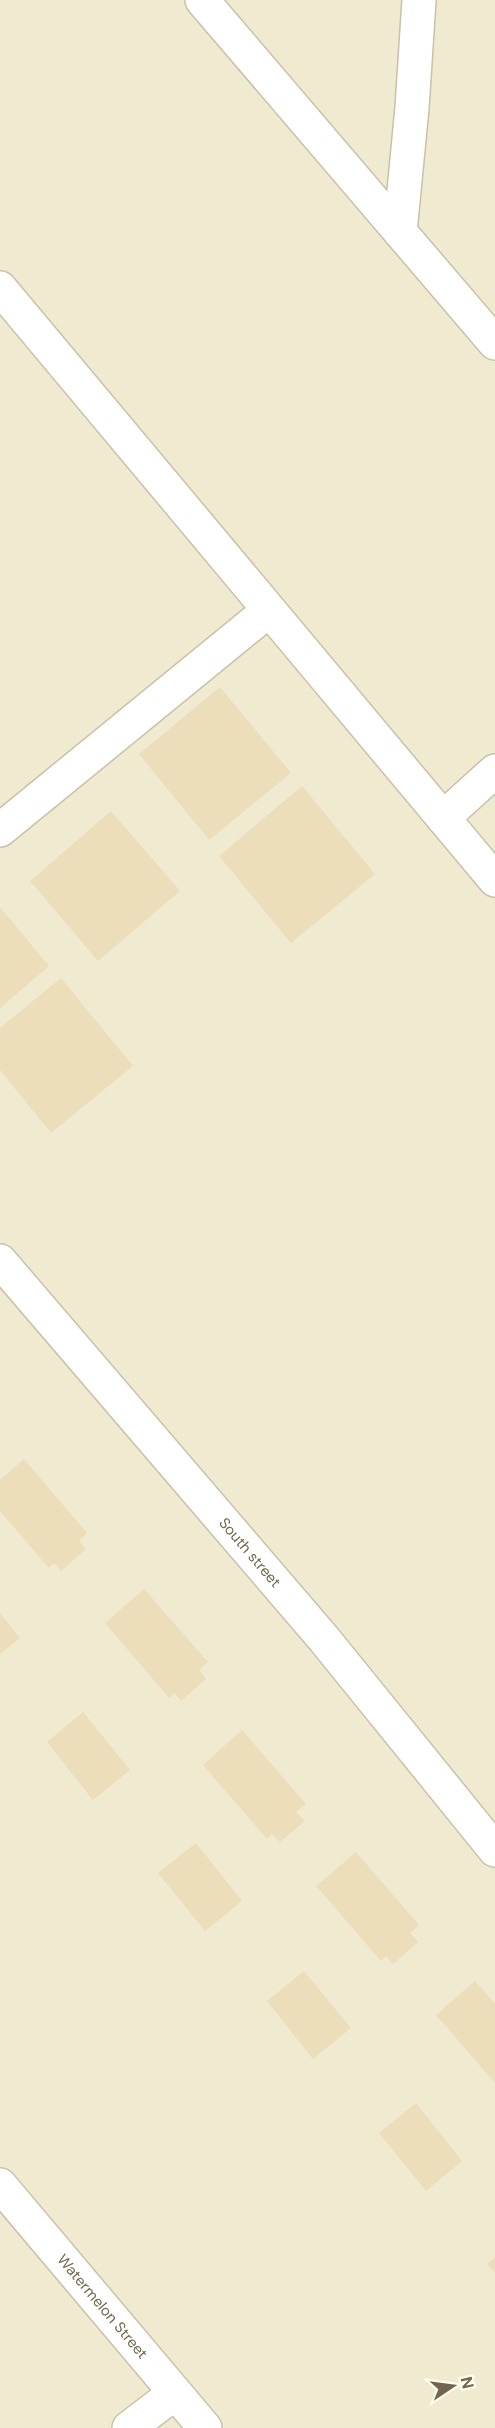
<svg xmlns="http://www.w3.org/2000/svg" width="495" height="2428" viewBox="0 0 495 2428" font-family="'DM Sans',sans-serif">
	<rect width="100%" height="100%" fill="#fbf9e4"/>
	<path fill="#efead0" d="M0 0H495V2428H0Z"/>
	<path fill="#ecdebb" d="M220 687 291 773 209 840 139 754Z
		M302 786 375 874 291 943 219 856Z
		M111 811 180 891 98 961 30 881Z
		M0 907 49 966 0 1008Z
		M61 978 133 1066 51 1133 0 1070V1028Z
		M24 1459 87 1533 79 1541 86 1549 61 1571 54 1563 49 1568 0 1511V1480Z
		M144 1589 208 1662 199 1670 206 1679 181 1701 175 1693 169 1698 105 1623Z
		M0 1613 20 1638 0 1654Z
		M83 1712 130 1770 93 1800 47 1742Z
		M242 1730 306 1804 296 1812 305 1821 280 1842 272 1834 267 1839 203 1765Z
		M196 1843 242 1901 205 1931 158 1873Z
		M356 1852 419 1925 410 1933 418 1942 393 1964 386 1956 381 1961 316 1886Z
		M304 1971 351 2028 313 2059 267 2001Z
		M475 1981 495 2004V2083L436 2015Z
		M416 2103 462 2161 426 2191 379 2133Z
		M495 2257V2273L487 2264Z"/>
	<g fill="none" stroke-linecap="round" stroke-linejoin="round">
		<defs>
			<g id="minor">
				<path d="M202 0 495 343"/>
				<path d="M400 232 412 108 419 0"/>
				<path d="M0 288 495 880"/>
				<path d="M443 818 495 771"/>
				<path d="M0 830 268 611"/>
				<path id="s1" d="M0 1261 324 1639 495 1850"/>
				<path id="s2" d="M0 2185 205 2428"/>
				<path d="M129 2428 175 2393"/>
			</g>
		</defs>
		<use href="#minor" stroke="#c9c1a9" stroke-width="36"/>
		<use href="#minor" stroke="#fff" stroke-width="33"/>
	</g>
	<g text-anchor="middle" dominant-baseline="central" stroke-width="6" stroke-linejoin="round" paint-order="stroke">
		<g font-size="15" fill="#72654b" stroke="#fefcea">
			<text stroke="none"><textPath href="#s1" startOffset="384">South street</textPath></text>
			<text stroke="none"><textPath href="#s2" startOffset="159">Watermelon Street</textPath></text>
		</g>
	</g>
	<g transform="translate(453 2386) rotate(77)" stroke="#fefcea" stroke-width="4.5" paint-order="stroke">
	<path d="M0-4.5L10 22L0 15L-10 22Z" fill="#72654b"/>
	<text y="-9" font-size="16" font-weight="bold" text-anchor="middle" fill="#72654b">N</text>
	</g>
</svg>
